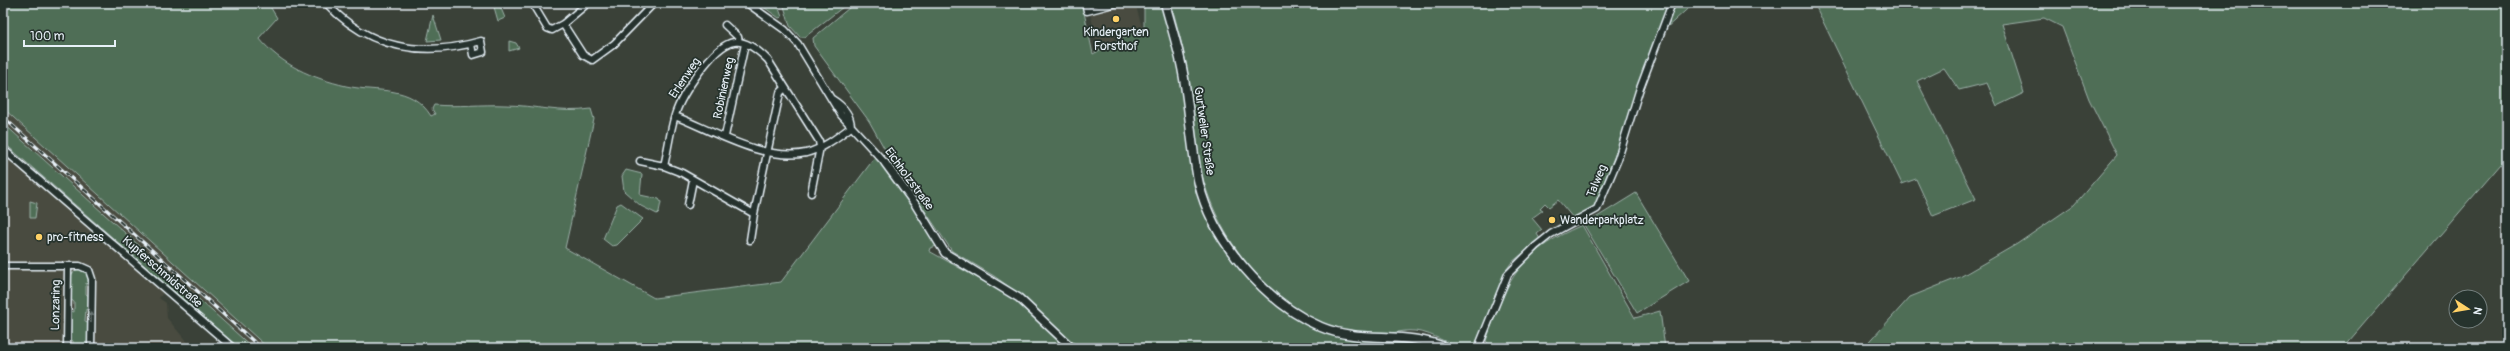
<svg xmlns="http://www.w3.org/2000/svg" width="2510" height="351" viewBox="0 0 2510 351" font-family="Pangolin,sans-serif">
	<rect width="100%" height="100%" fill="#3a4138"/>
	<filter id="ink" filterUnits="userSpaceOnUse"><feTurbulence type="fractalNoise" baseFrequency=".025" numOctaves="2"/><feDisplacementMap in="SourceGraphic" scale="8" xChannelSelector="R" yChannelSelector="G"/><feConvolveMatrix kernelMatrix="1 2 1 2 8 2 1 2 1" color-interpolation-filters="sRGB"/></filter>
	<g filter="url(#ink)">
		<path fill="#484b3f" d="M1128 3H1135L1142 27 1114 36 1115 41 1098 50 1090 12Z
			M3 108 203 286 268 348H253L3 123Z
			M3 153 164 292 159 298 166 303 167 318 192 348H3Z"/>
		<path fill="#4f6e57" stroke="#9cb0a8" d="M3 3H268L277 18 259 38C281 65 312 78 346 86 378 93 411 84 431 116L435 114 432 109 434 105C458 107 481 104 505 105 534 105 562 114 591 109L594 119 565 248 654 298 781 282 876 156 914 209 937 246 930 248 929 251 1017 300 1067 348H268L3 108Z
			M758 3H777L782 17 779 18Z
			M783 3H848L805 37H800L790 26Z
			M855 3H1082L1093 54 1144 27V3H1162L1181 74 1197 188 1205 214 1223 244 1240 267 1320 330 1437 348H1078L1022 296 994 276 952 251 892 162 869 121 814 46 813 38Z
			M1171 3H1694L1665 29 1621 152 1617 150 1594 207 1574 219 1558 200 1549 207 1545 203 1540 208 1543 210 1532 218 1542 230 1537 234 1540 239 1511 263 1505 272 1479 340 1472 348C1449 348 1436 333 1415 331 1407 330 1399 332 1391 333 1375 333 1358 332 1342 329 1316 323 1291 307 1272 289 1231 253 1206 205 1197 152 1192 126 1192 99 1188 74 1184 50 1177 26 1171 3Z
			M1814 3H2507V157L2343 348H1864L1910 297 1960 277 2017 244 2074 205 2117 155 2089 99 2062 27 2044 18 2002 24 2024 93 1997 106 1987 83 1959 90 1944 68 1917 81 1976 199 1933 216 1916 179 1902 184Z
			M500 6 505 18 498 21 494 7Z
			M433 15 441 40 427 41Z
			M509 41 516 43 519 48 509 51Z
			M3 123 253 348H239L3 142Z
			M626 170 642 174 640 195 659 199 661 202 659 212 657 214 641 206 624 191 622 176Z
			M1636 193 1689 281 1637 313 1584 225Z
			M30 201 37 203 35 218H30Z
			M621 203 643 219 617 245 612 246 603 239 617 205Z
			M1582 225 1635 318 1660 311 1665 348H1493L1486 341C1508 278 1518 253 1582 225Z
			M78 269C89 271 89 276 90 286L86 283V294L90 297V312L86 309 85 321 90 323 89 348H73V341L69 338V310L74 312V302L69 298C70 288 67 274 78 269Z"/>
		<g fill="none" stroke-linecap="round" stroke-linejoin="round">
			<defs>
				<path id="minor" d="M326 3C369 49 421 58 481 41L483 52 473 55 471 44
					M532 3 547 28 552 30 563 24 588 3
					M747 3 785 30 798 44 841 115 885 163
					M1085 3 1087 11 1117 3
					M563 24 583 55 592 60 614 44 654 3
					M725 25 738 37 739 42
					M832 99C843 106 851 114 851 127
					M675 116C713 131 764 162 806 153 822 149 838 137 851 127
					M725 136 745 44
					M3 149 233 348
					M640 161 664 166 682 173 754 214 780 93 785 88
					M664 166C668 150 670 131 675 115 681 96 713 45 734 42 746 40 760 52 768 60L819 141 820 147 811 193
					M688 205 693 180
					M750 240 754 214
					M3 266H80L89 270 92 279 91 348
					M67 348 68 267
					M1478 348 1508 274 1536 246 1551 234 1597 209 1618 159 1639 91 1672 3"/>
				<path id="tertiary" d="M885 163 915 204 945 253 1019 298 1072 348"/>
				<path id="secondary" d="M1165 3C1171 26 1179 50 1183 73 1190 110 1191 148 1199 184 1213 242 1267 304 1321 327 1361 344 1406 330 1446 348"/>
			</defs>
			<use href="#minor" stroke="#e8f1f8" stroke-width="9"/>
			<use href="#tertiary" stroke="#e8f1f8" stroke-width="10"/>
			<use href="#secondary" stroke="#e8f1f8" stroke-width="11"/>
			<use href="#minor" stroke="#26332d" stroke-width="6"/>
			<use href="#tertiary" stroke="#26332d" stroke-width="7"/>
			<use href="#secondary" stroke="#26332d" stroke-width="8"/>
			<defs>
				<path id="rail" d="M3 117 261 348"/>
			</defs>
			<use href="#rail" stroke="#e8f1f8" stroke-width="3.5"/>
			<use href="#rail" stroke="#26332d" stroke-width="2" stroke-dasharray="6" stroke-linecap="butt"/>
		</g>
		<defs><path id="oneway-solid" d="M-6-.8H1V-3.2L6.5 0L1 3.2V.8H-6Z"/></defs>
		<use fill="#6a7674" href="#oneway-solid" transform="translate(91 317) rotate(-89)"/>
	</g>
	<g fill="#ffd166" stroke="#26332d" stroke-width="1.5">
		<circle cx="1116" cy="19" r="4"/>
		<circle cx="1552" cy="220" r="4"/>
		<circle cx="39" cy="237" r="4"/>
	</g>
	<g text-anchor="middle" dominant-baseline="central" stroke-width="3.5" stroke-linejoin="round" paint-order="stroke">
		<g font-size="12" fill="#e8f1f8" stroke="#26332d" text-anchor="start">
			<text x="1116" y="32" text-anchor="middle">Kindergarten<tspan x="1116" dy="14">Forsthof</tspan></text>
			<text x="1560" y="220">Wanderparkplatz</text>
			<text x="47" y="237">pro-fitness</text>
		</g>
		<g font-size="12" fill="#e8f1f8" stroke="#26332d">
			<text transform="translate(685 78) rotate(-56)">Erlenweg</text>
			<text transform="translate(724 88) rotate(-78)">Robinienweg</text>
			<text transform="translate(1204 131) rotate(82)">Gurtweiler Straße</text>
			<text transform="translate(909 179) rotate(54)">Eichholzstraße</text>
			<text transform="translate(1597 181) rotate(-68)">Talweg</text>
			<text transform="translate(162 272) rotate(41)">Kupferschmidstraße</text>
			<text transform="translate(56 305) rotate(-89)">Lonzaring</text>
		</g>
	</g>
	<rect width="2510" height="351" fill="none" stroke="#26332d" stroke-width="16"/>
	<rect x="8" y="8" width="2494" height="335" fill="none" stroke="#e8f1f8" stroke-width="1.5" filter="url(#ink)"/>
	<g transform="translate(2468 309) rotate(102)"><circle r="19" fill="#26332d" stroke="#747f7e"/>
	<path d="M0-3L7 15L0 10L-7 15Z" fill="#ffd166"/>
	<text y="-6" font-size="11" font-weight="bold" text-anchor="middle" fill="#e8f1f8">N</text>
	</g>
	<path d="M24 40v6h91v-6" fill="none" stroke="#e8f1f8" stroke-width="2"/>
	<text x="30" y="40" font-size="12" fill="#e8f1f8" stroke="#26332d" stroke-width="3" paint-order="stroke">100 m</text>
</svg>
